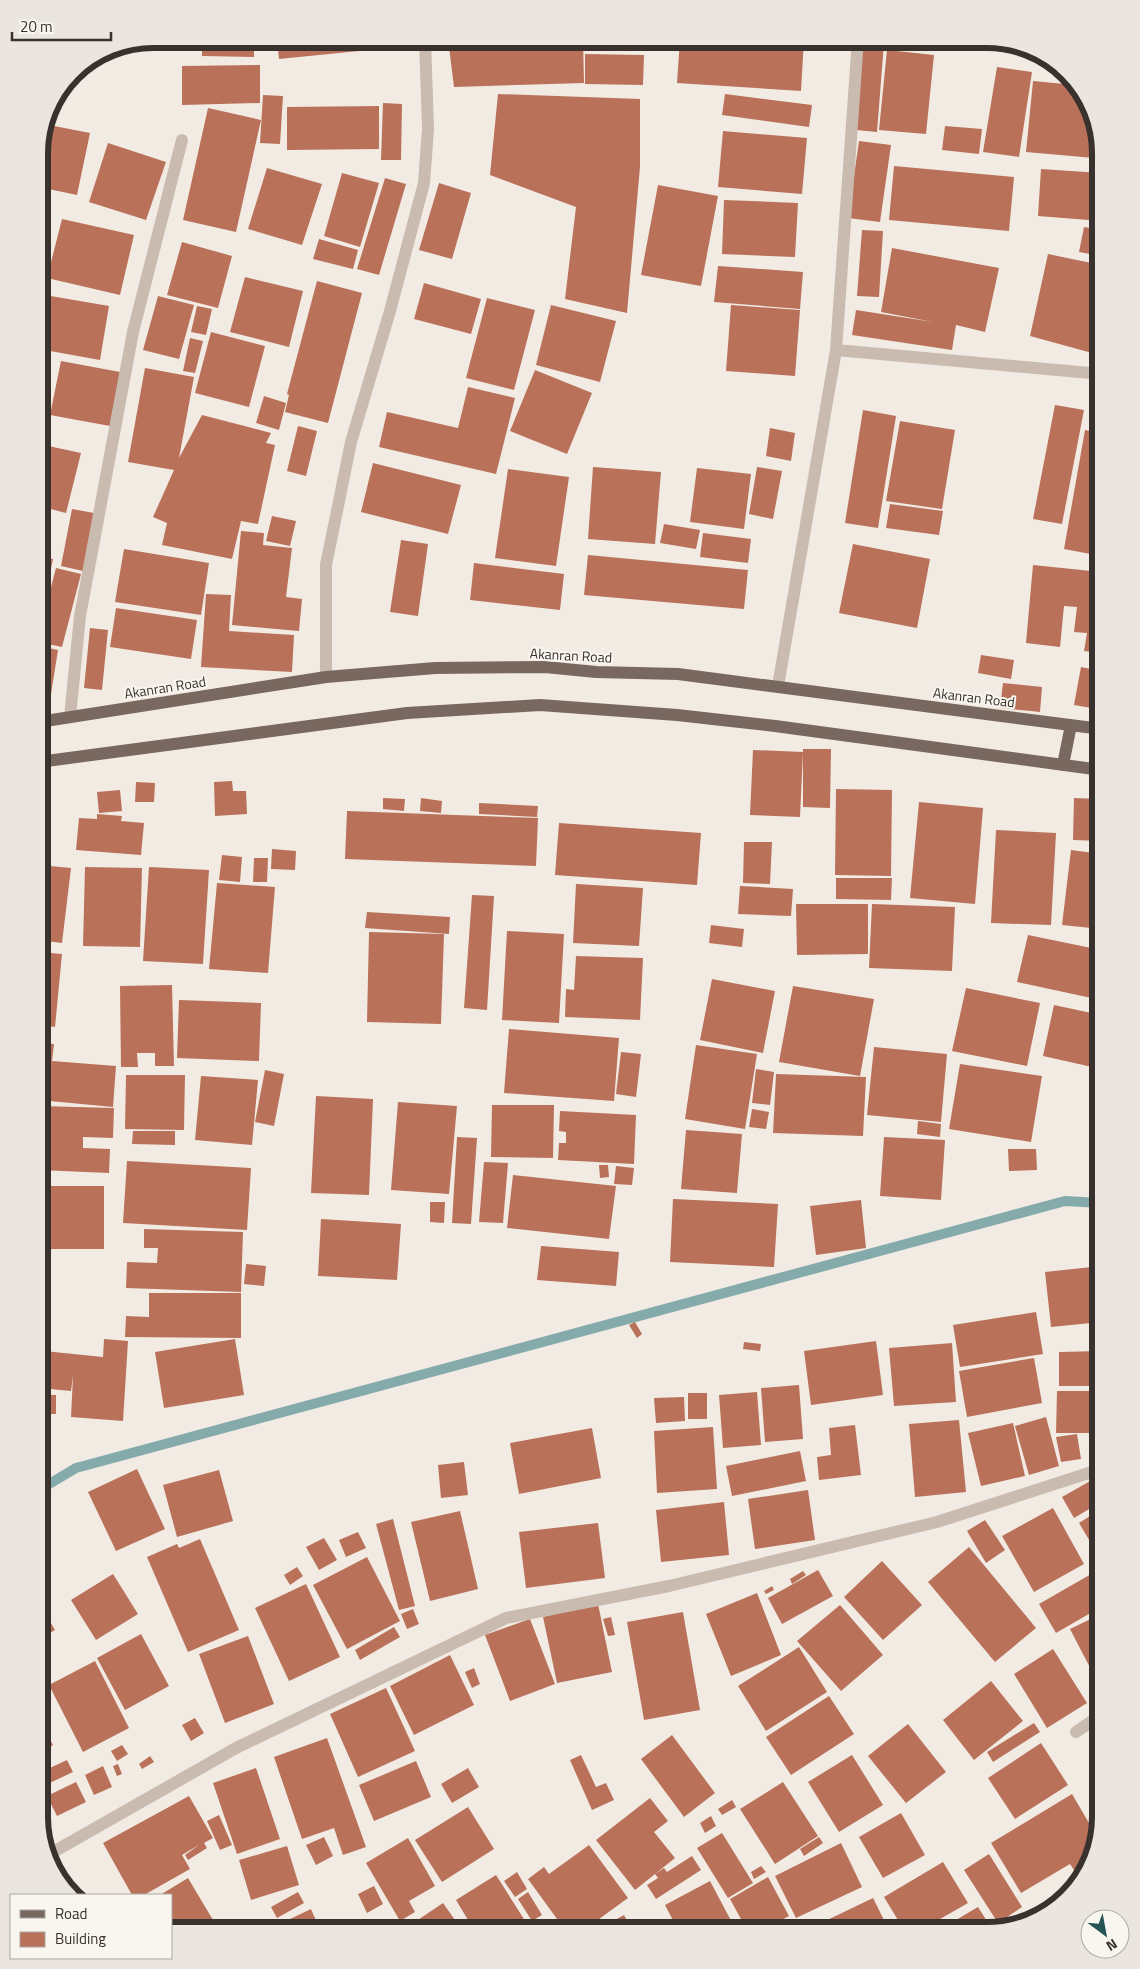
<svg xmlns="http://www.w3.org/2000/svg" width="1140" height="1969" viewBox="0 0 1140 1969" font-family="'Titillium Web',sans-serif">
	<rect width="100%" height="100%" fill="#f2ebe3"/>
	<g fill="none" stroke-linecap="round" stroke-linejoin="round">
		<path stroke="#85aaac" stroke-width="10" d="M39 1490 76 1468 1065 1201 1101 1203"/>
	</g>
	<path fill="#b9715a" d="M202 39H254V57L202 56Z
		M277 39H378L379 49 279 59Z
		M448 39H583L584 83 454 87Z
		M680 39H804L801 91 677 83Z
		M915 39H996L1026 50V53L915 46Z
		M863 41 884 43 877 132 856 130Z
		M887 50 934 55 926 134 879 130Z
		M585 54 644 55 643 85 585 84Z
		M260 65V103L182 105V66Z
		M997 67 1032 72 1019 157 983 152Z
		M1033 81 1075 85 1090 102 1097 132 1094 158 1026 152Z
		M498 94 640 99V167L627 313 565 299 576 207 490 175Z
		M725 94 812 105 809 127 722 115Z
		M263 95 283 96 280 144 260 143Z
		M383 103 402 104 401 160H381Z
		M379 106V149L287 150V107Z
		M208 108 261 120 236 232 183 220Z
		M44 124 90 133 77 195 39 187V145Z
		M945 126 982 129 979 154 942 150Z
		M723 131 807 138 802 194 718 187Z
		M859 141 891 145 880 222 848 218Z
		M108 143 166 162 146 220 89 202Z
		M894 166 1014 177 1009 231 889 220Z
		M267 168 322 184 302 245 248 229Z
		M1041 169 1101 173V221L1038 216Z
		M342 173 379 183 360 247 324 236Z
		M385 178 406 184 379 275 357 269Z
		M439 183 471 193 452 259 419 250Z
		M658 185 718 196 701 286 641 275Z
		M724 200 798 203 795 257 722 254Z
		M62 219 134 235 120 295 47 278Z
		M1084 227 1101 230V256L1079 252Z
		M862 230 883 231 879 297 857 296Z
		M319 239 358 250 353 269 313 259Z
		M182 242 232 256 218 308 167 295Z
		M892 248 999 268 985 332 956 325 952 350 852 335 856 310 933 322 881 312Z
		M1048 254 1101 265V347L1092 353 1030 336Z
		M718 266 803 272 800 309 714 302Z
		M245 277 303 291 289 347 230 332Z
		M317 281 362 293 328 423 285 412 289 395 287 394Z
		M424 283 481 299 471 334 414 319Z
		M39 294 109 306 100 360 39 349Z
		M158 296 194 305 179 359 143 350Z
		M487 298 535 310 514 390 466 378Z
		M551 305 616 321 600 382 536 365Z
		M731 305 800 310 795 376 726 371Z
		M197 306 212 309 206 335 191 332Z
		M211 332 265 346 249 407 195 393Z
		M190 338 203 341 195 373 183 371Z
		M39 360H43L40 376H39Z
		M61 361 120 372 110 426 50 415Z
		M145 368 194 377 179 458 202 415 271 433 266 443 275 445 258 524 241 521 232 559 162 545 167 523 153 517 174 470 128 462Z
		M535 370 592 393 567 454 510 431Z
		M468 387 515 398 496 474 379 447 387 412 458 428Z
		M39 390 47 392 40 430H39Z
		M264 396 286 403 279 430 256 423Z
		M1055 405 1084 410 1062 524 1033 519Z
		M863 410 896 416 878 528 845 523Z
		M900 421 955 430 942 509 886 501Z
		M298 426 317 431 306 476 287 471Z
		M770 428 795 433 791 461 766 456Z
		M1085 430 1101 433V556L1064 549Z
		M39 444 81 453 66 513 39 506Z
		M373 463 461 485 448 534 361 512Z
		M593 467 661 472 655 544 588 539Z
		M757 467 782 471 773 519 749 514Z
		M697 468 751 474 744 529 690 522Z
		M508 469 569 477 556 566 495 558Z
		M890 504 943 511 939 535 886 528Z
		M72 509 94 513 83 571 61 566Z
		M272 516 296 521 290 546 266 541Z
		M664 524 700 530 696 549 660 543Z
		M241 531 264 533 263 545 292 548 286 597 302 599 299 631 232 625Z
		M703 533 751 539 748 563 700 557Z
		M401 540 428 544 418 616 390 612Z
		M853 544 930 559 917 628 839 613Z
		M124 549 209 563 201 615 115 602Z
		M588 555 748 570 744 609 584 595Z
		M39 556 53 559 40 620H39Z
		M474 563 564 574 560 610 470 600Z
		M1033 565 1101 572V653L1084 651 1087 633 1074 632 1077 607 1064 606 1060 647 1026 643Z
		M56 568 81 574 62 647 39 642V633Z
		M206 594 231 595 229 631 294 635 292 672 201 667Z
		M116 608 197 620 191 659 110 647Z
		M90 628 108 630 102 690 84 688Z
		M39 646 58 650 51 694 39 693Z
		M981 655 1014 660 1011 679 978 673Z
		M1081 667 1101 671V687L1097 709 1074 705Z
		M1003 683 1042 687 1040 712 1000 708Z
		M803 749H831L830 808 803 807Z
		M753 750 803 752 800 817 750 815Z
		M232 781 233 791H246L247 814 215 816 214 782Z
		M136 782 155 783 154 802H135Z
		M836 789 892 790 891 876 835 875Z
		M120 790 122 811 99 813 97 792Z
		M383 798 405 799 404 811 383 809Z
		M421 798 442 801 441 813 420 811Z
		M1074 798 1101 799V841L1073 840Z
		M919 802 983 808 975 904 910 898Z
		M479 803 538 806 537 817 479 814Z
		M39 810H48L49 854H39Z
		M347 811 538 818 536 866 345 859Z
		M97 814 122 816 121 821 144 823 141 855 76 850 79 818 97 819Z
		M559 823 701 833 697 885 555 875Z
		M996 830 1056 833 1051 925 991 923Z
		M744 842H772L770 884 743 883Z
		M272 849 296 851 295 870 271 869Z
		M1071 850 1101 854V929L1062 925Z
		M222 855 242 857 240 882 219 880Z
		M254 858H268L267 882H253Z
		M39 865 71 868 62 943 39 940Z
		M85 867 142 868 140 947 83 946Z
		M149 867 209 870 203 964 143 961Z
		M836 878H892L891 900 836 899Z
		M217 883 275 887 268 973 209 969Z
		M576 884 643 888 639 946 573 943Z
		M740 886 793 889 791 916 738 914Z
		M472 895 494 896 487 1010 464 1008Z
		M796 904H868V954L797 955Z
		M872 904 955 907 952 971 869 968Z
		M367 912 450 917 449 934 365 928Z
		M711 925 744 929 742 947 709 943Z
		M507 931 564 934 559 1023 502 1020Z
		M369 932 444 934 441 1024 367 1022Z
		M1028 935 1101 950V1000L1017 982Z
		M39 952 62 954 55 1027 39 1025Z
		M576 956 643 958 640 1020 565 1017 566 989 574 990Z
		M712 979 775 991 763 1053 700 1040Z
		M172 985 174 1066H155V1053H137L138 1067H121L120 986Z
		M793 986 874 999 860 1076 779 1062Z
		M966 988 1040 1003 1027 1066 952 1051Z
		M179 1000 261 1003 259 1061 177 1058Z
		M1054 1005 1101 1015V1069L1043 1056Z
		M509 1029 619 1038 614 1101 504 1093Z
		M39 1043 54 1044 52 1061 116 1066 113 1107 39 1100Z
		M696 1045 757 1054 745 1129 685 1119Z
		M874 1047 947 1054 941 1122 867 1115Z
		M621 1052 641 1054 636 1097 616 1094Z
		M960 1064 1042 1076 1031 1142 949 1129Z
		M756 1069 774 1072 770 1105 752 1103Z
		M265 1070 284 1074 274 1126 255 1122Z
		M776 1074 866 1077 863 1136 773 1133Z
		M126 1075H185L184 1130 125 1129Z
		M201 1076 258 1080 252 1145 195 1140Z
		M316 1096 373 1099 369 1195 311 1193Z
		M398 1102 457 1106 449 1194 391 1190Z
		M492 1105H554L553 1158 491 1157Z
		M39 1106 114 1108 113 1138 83 1137V1148L110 1149 109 1173 39 1170Z
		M752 1109 769 1112 766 1129 749 1127Z
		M560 1111 636 1115 634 1164 558 1160 559 1143H566V1132L559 1131Z
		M918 1121 941 1124 940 1137 917 1134Z
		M686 1130 742 1134 737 1193 681 1189Z
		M133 1131H175V1145L132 1144Z
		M457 1137 477 1138 471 1224 452 1223Z
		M884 1137 945 1140 941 1200 880 1196Z
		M1008 1149H1036L1037 1170 1009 1171Z
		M127 1161 251 1168 247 1230 123 1223Z
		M484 1162 508 1163 503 1223 479 1222Z
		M599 1165H608L609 1177 600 1178Z
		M616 1166 634 1168 632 1185 614 1184Z
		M513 1175 616 1186 609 1239 507 1228Z
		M49 1186H104V1249H49Z
		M673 1199 778 1204 774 1267 670 1262Z
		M861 1200 866 1248 816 1255 810 1206Z
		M430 1202H445L444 1223 430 1222Z
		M321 1219 401 1224 397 1280 318 1276Z
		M144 1229 243 1232 241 1292 126 1288 127 1262 157 1263 158 1248H144Z
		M541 1246 619 1252 616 1286 537 1280Z
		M39 1258H41V1313H39Z
		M246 1264 266 1266 264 1286 244 1284Z
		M1101 1266V1322L1051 1327 1045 1272Z
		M149 1293H241V1338L125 1337 126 1316 149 1317Z
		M1036 1312 1043 1354 960 1367 953 1325Z
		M635 1322 642 1334 637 1338 629 1325Z
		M104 1339 128 1341 123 1421 71 1417 73 1376 71 1391 40 1388 44 1351 103 1357Z
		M235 1339 244 1395 164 1408 155 1352Z
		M876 1341 883 1395 811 1405 804 1351Z
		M744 1342 761 1344 760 1351 743 1349Z
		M952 1343 956 1402 894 1406 889 1348Z
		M1101 1351V1386H1059V1352Z
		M1034 1358 1042 1403 967 1417 959 1371Z
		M799 1385 803 1439 765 1442 761 1388Z
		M1057 1391H1101V1433H1056Z
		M757 1392 761 1445 723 1448 719 1395Z
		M688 1393H707V1419H688Z
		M41 1395H56V1414H41Z
		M684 1397 685 1421 656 1423 654 1398Z
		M1046 1417 1059 1466 1029 1475 1015 1426Z
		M959 1420 966 1492 915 1497 909 1424Z
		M1013 1423 1025 1476 981 1486 968 1433Z
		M855 1425 861 1475 819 1480 817 1457 831 1455 829 1428Z
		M713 1427 717 1489 657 1493 654 1431Z
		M592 1428 601 1478 519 1494 510 1443Z
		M1077 1434 1081 1459 1061 1462 1056 1437Z
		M800 1451 806 1481 732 1496 726 1466Z
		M464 1462 468 1495 441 1498 438 1465Z
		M137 1469 165 1529 116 1551 88 1492Z
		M219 1470 233 1521 177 1537 163 1485Z
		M1092 1480 1101 1496V1502L1074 1518 1062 1497Z
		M808 1490 815 1540 755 1549 748 1499Z
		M724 1502 729 1555 661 1562 656 1510Z
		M1053 1508 1084 1564 1034 1592 1002 1536Z
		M1101 1509V1560L1079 1523Z
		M460 1511 478 1589 430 1601 411 1522Z
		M393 1519 415 1606 399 1610 376 1524Z
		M985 1520 1005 1550 986 1563 967 1531Z
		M598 1523 605 1578 526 1588 519 1532Z
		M358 1532 366 1548 346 1557 339 1540Z
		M324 1538 337 1560 319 1570 306 1547Z
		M200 1539 239 1630 188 1652 147 1557 177 1544 179 1548Z
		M969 1547 1036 1628 995 1662 928 1582Z
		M367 1557 400 1621 347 1649 313 1585Z
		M882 1561 922 1605 883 1640 844 1597Z
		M297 1567 303 1576 290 1585 284 1575Z
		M1100 1569 1101 1607 1056 1633 1039 1604Z
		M818 1570 833 1596 782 1624 768 1598Z
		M803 1571 806 1575 792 1584 790 1579Z
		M113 1574 138 1614 96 1640 71 1600Z
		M306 1584 340 1657 289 1681 255 1608Z
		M772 1586 774 1590 766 1594 764 1591Z
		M757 1593 781 1655 731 1676 706 1614Z
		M598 1604 612 1672 557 1683 543 1617Z
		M840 1605 883 1655 841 1691 797 1641Z
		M42 1608 55 1630 39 1639V1610Z
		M413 1609 419 1624 407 1629 401 1614Z
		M683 1612 700 1710 644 1720 627 1622Z
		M1101 1614V1681L1098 1683 1070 1629Z
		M611 1617 615 1635 608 1636 603 1619Z
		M530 1619 555 1684 510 1701 485 1635Z
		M394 1627 400 1637 360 1660 355 1650Z
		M141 1634 169 1686 125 1710 97 1658Z
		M248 1636 274 1704 225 1723 199 1654Z
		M799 1647 827 1692 766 1731 738 1686Z
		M1053 1649 1087 1703 1047 1728 1014 1674Z
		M450 1655 474 1705 414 1735 390 1686Z
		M95 1661 129 1728 83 1752 49 1685Z
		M474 1668 480 1684 472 1688 465 1672Z
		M991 1681 1023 1721 974 1760 943 1720Z
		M386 1688 415 1751 358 1777 330 1714Z
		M829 1696 854 1734 791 1775 766 1737Z
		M195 1718 204 1733 191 1741 182 1725Z
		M39 1719 53 1745 39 1753Z
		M1034 1723 1040 1732 993 1762 987 1752Z
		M908 1724 946 1772 906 1803 868 1756Z
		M672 1735 715 1793 684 1817 641 1759Z
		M327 1738 366 1847 343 1855 334 1828 302 1839 274 1757Z
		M1041 1743 1068 1785 1015 1819 988 1778Z
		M122 1745 128 1754 117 1761 111 1751Z
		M1101 1745V1756L1097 1747Z
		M581 1755 596 1787 606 1783 614 1800 592 1810 570 1760Z
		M852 1755 883 1805 839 1832 808 1782Z
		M150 1756 154 1762 142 1769 139 1764Z
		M67 1760 73 1772 39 1788V1773Z
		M416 1761 431 1797 374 1821 359 1785Z
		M118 1764 122 1774 117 1776 113 1766Z
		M103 1766 112 1787 94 1795 85 1775Z
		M256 1768 280 1839 237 1854 213 1783Z
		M468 1768 479 1787 452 1803 441 1784Z
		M76 1782 86 1802 57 1816 47 1796Z
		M783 1782 818 1836 775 1864 740 1809Z
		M1072 1794 1096 1835 1086 1867 1076 1873 1070 1864 1021 1893 991 1843Z
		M189 1796 213 1838 204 1843 207 1848 188 1860 185 1855 199 1845 182 1855 190 1869 144 1895H132L103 1843Z
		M650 1798 668 1821 654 1832 675 1858 655 1874 664 1868 667 1872 692 1856 701 1870 656 1899 647 1885 658 1878 655 1874 635 1890 596 1840Z
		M732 1800 736 1807 722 1815 718 1809Z
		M468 1807 494 1849 442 1882 415 1840Z
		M901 1813 925 1855 883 1878 859 1837Z
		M219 1815 232 1845 220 1850 207 1821Z
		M711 1816 716 1826 705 1833 700 1823Z
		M722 1833 753 1883 728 1898 697 1848Z
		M324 1837 333 1856 316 1865 306 1845Z
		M819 1837 823 1843 804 1856 800 1849Z
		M408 1838 435 1886 409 1901 415 1912 400 1921 366 1863Z
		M841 1843 862 1887 796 1918 775 1876Z
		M589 1845 628 1898 584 1930H565L528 1879 544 1867 549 1874Z
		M287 1846 299 1885 251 1900 239 1860Z
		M989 1854 1022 1907 998 1923 964 1870Z
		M943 1862 968 1903 921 1930H904L884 1897Z
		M62 1865 66 1872 59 1877 53 1870Z
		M761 1866 766 1872 754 1879 751 1872Z
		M517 1872 527 1889 515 1897 504 1881Z
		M496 1875 529 1927 525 1930H474L456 1900Z
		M768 1877 789 1916 763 1930H747L730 1899Z
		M188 1878 213 1920 197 1930H175L171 1924V1895H160Z
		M1083 1878 1082 1880 1064 1895 1062 1891Z
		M710 1881 736 1930H678L665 1905Z
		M78 1886 81 1891 75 1895 71 1891Z
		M374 1886 383 1904 367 1913 358 1894Z
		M298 1892 304 1903 277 1918 271 1907Z
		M528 1892 542 1915 532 1921 518 1899Z
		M873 1898 889 1930H824L821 1923Z
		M443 1903 462 1930H403Z
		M978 1907 992 1929 939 1930Z
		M311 1909 320 1930H267Z
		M624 1915 632 1930H597Z
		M1019 1916 1022 1922 996 1928Z
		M799 1922 803 1930H785Z"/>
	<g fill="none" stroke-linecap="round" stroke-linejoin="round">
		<path stroke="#c9bbb0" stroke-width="12" d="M836 350 858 39
			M326 677V565L351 442 390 311 424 183 428 129 425 39
			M778 686 836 350 1101 374
			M70 717 80 616 133 332 182 140
			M1076 1732 1101 1715
			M48 1855 236 1748 506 1618 669 1586 937 1522 1101 1469"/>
		<path stroke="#796860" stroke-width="12" d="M39 722 326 677 435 668 545 667 596 672 678 674 1101 729
			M39 762 407 713 540 705 677 715 775 726 1101 770
			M1063 765 1071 725"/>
	</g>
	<g text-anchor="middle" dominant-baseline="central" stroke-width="4" stroke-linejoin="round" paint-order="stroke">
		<g font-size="14" fill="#39312d" stroke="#f9f5ef">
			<text transform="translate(571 655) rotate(3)">Akanran Road</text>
			<text transform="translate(165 687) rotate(-9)">Akanran Road</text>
			<text transform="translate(974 697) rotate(7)">Akanran Road</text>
		</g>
	</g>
	<path d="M0 0H1140V1969H0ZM153 48H987A105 105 0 0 1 1092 153V1817A105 105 0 0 1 987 1922H153A105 105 0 0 1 48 1817V153A105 105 0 0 1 153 48Z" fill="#eae5df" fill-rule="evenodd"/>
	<path fill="none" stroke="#39312d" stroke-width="6" d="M153 48H987A105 105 0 0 1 1092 153V1817A105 105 0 0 1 987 1922H153A105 105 0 0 1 48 1817V153A105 105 0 0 1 153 48Z"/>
	<rect x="10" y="1894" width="162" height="65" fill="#f9f5ef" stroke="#aca7a1"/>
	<rect x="20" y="1910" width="25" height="8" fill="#796860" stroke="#aca7a1"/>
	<text x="55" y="1919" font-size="15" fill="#39312d">Road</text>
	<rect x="20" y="1932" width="25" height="15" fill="#b9715a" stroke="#aca7a1"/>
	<text x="55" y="1944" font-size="15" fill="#39312d">Building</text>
	<g transform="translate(1105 1934) rotate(148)"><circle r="24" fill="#f9f5ef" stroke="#aca7a1"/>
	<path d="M0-4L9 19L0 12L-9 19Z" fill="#265356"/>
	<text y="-8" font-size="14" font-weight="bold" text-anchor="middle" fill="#39312d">N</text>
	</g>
	<path d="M12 32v8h99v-8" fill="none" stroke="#39312d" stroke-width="2.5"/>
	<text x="20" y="32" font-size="15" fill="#39312d" stroke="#f9f5ef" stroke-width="4" paint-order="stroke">20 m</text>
</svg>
